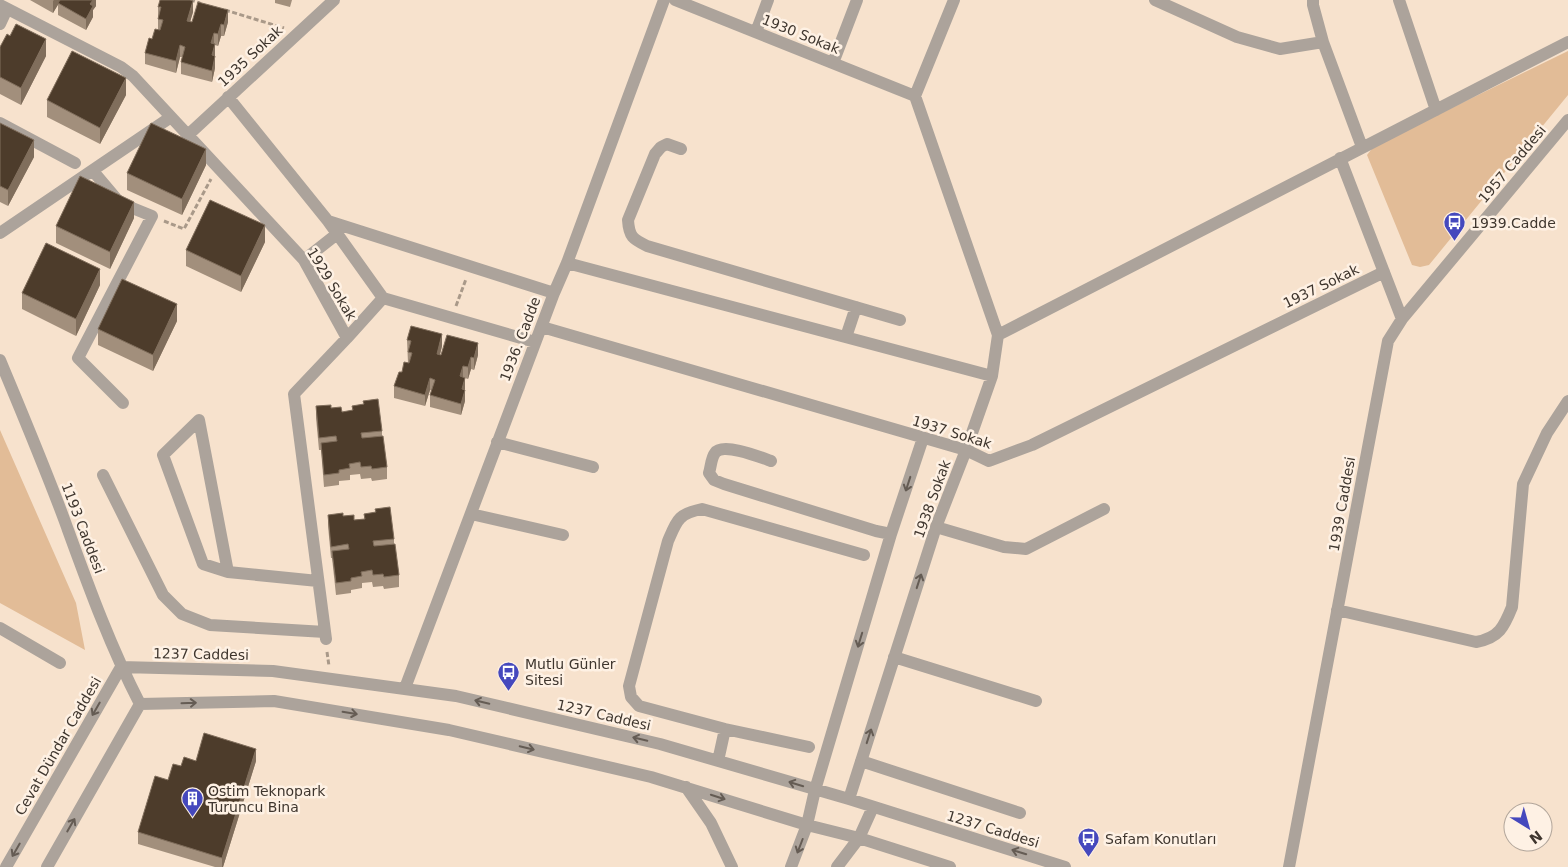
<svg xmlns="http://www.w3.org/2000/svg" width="1568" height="867" viewBox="0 0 1568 867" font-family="'DejaVu Sans',sans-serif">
	<rect width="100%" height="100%" fill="#f7e2cd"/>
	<path fill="#e2bc97" d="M1568 51V95L1429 265 1420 267 1412 265 1367 155 1374 146Z
		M0 430 76 603 85 650 0 603Z"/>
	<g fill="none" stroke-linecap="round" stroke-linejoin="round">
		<path stroke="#a99989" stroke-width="3" stroke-dasharray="5 2.5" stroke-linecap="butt" d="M190 0 200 3
			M225 10 284 28
			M164 221 184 229 211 179
			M456 306 466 279
			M327 652 329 666"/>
		<path stroke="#aca39b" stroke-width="12" d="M675 0 915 96
			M1155 0 1237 37 1280 49 1323 42
			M1313 0V5L1323 42 1362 147
			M1399 0 1436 110
			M0 5 121 67 133 76 304 260 347 338 294 394 326 639
			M0 24 7 9
			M756 32 768 0
			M833 63 857 0
			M915 96 954 0
			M228 97 328 221 383 298 535 342
			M0 123 75 163
			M188 135 334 0
			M681 149 667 144 661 147 655 154 628 220C629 237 633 239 647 246L900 320
			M1340 158 1402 319
			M93 171 120 203 152 216 78 358 123 403
			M328 221 554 293
			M0 233 171 117
			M304 260 337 234
			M567 263 992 376
			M542 327 966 450 989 461 1032 445 1384 272
			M998 335 1568 42
			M846 337 856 307
			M347 338 383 298
			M0 360C22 413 44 465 64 519 87 582 109 644 140 704
			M497 442 593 467
			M771 461C760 457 722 442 715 453 711 458 711 467 709 473L714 480 724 484 876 531 891 534
			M103 475 163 595 182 614 210 625 325 632
			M471 514 563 535
			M936 527 1004 547 1026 549 1104 509
			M228 572 203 564 163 455 199 420 228 572 318 581
			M1337 610 1476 642C1499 638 1504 627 1512 607L1523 484 1547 433 1568 401
			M0 628 60 663
			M894 657 1036 701
			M121 667 273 671 456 696 660 744 849 799 1065 867
			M405 688 554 293 567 263 664 0
			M140 704 274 701 449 730 651 777 807 825 859 838 950 867
			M809 747 725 729 639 706 631 697 629 686 668 541C677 520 678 514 702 509L864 555
			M718 761 725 729
			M861 761 1020 813
			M686 787 711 823 732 867
			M849 799 936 527 966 450 992 376 998 335 915 96
			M6 867 121 667
			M47 867 140 704
			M791 867 807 825 815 790 891 534 923 438
			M837 867 859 838 873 807
			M1289 867 1388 341 1402 319 1568 120"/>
	</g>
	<path fill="#a28f7c" d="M30 0H96V6L93 10V17L86 30 58 15V4L53 13Z
		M275 0H292L290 7 275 3Z
		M158 7 193 12 190 22H228L224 36H221L218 46 215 45V68L212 82 181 74V62L182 57H180L176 73 145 64V53L158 30Z
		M0 47 46 56 21 105 0 94Z
		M126 95 100 144 47 117V100Z
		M0 123 34 157 8 206 0 202Z
		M206 165 182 215 127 190V173Z
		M134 218 110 269 56 243V226Z
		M265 242 241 292 186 266V250Z
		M100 285 76 336 22 309V293Z
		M177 321 153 371 98 345V329Z
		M407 340 442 346 440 355H478L474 370 471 369 468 379 465 378V401L461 415 430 407V395L432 391 430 390 425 406 394 398V386L402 372 408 363Z
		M316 406 331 408 342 412 352 411V406L382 431V436L387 467V479L372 481 371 478 361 479 360 474 350 475V480L339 481V485L324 487 321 450H319L316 418Z
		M375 509 394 539V544L399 575V587L384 589 383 586 373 587 372 582 362 583V588L351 590V593L336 595 332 558H331L328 526V515L343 516 354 520 364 519V514L375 513Z
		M196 761H256L223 867H215L138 844V832L168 780 181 766Z"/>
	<path fill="#806e5c" d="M54 0H61L53 13V1Z
		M92 0H96V6L93 10V17L86 30V19Z
		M193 1V12L187 32V21Z
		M228 10V22L224 36V25Z
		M221 24V36L218 46V34Z
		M214 33V44L211 43Z
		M46 39V56L21 105V88Z
		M215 44V56L212 55Z
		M180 45V57L176 73V61Z
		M215 56V68L212 82V71Z
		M126 78V95L100 144V128Z
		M34 140V157L8 206V190Z
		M206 149V165L182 215V199Z
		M134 202V218L110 269V252Z
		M265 225V242L241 292V276Z
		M100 269V285L76 336V319Z
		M177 304V321L153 371V355Z
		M442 334V346L437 366V354Z
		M478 343V355L474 370V358Z
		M471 357V369L468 379V367Z
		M463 366V378L460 376Z
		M430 378V390L425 406V395Z
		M465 378V389H462Z
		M465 390V401L461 415V404Z
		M256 749V761L223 867H222V858Z"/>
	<path fill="#4d3c2b" stroke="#806e5c" d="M60 0H93L90 4 93 6 86 19 58 3Z
		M160 0H190L193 1 187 21 192 22 198 2 228 10 224 25 221 24 218 34 214 33 211 43 215 44 212 55 215 56 212 71 181 62 185 47 180 45 176 61 145 53 149 38 152 39 155 29 160 30 163 20 158 19 161 7H158Z
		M16 24 46 39 21 88 0 77V47L7 34 10 36Z
		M72 51 126 78 100 128 47 100Z
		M0 123 34 140 8 190 0 186Z
		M151 123 206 149 182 199 127 173Z
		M80 176 134 202 110 252 56 226Z
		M210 200 265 225 241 276 186 250Z
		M46 243 100 269 76 319 22 293Z
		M122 279 177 304 153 355 98 329Z
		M411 326 442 334 437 354 441 355 447 335 478 343 474 358 471 357 468 367 463 366 460 376 465 378 462 389 465 390 461 404 430 395 435 380 430 378 425 395 394 386 399 372H402L404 362 409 363 412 353 408 352 411 341 407 340Z
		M378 399 382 431 361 433 362 438 383 436 387 467 372 469 371 466 361 467 360 462 349 464 350 468 339 470V473L324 475 321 443 337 441 336 436 319 438 316 406 331 405V408L341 407 342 412 353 410 352 406 364 404 363 401Z
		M390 507 394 539 373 541 374 546 395 544 399 575 384 577 383 574 373 575 372 570 361 572 362 576 351 578V581L336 583 332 551 349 549 348 544 331 547 328 515 343 513V516L354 515V520L365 519 364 514 376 512 375 509Z
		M204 733 256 749 222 858 138 832 155 776 168 780 173 764 181 766 184 757 196 761Z"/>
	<defs><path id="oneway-shaft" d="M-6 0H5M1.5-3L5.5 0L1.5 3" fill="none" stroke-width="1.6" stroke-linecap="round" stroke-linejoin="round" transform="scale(1.25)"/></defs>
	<g stroke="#655c54">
		<use href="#oneway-shaft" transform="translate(908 484) rotate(108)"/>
		<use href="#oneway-shaft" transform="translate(919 581) rotate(-72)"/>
		<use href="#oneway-shaft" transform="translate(860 640) rotate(107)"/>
		<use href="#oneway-shaft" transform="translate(482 702) rotate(-167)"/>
		<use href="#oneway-shaft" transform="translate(189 703) rotate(-2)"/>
		<use href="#oneway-shaft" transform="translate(96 709) rotate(120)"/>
		<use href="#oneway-shaft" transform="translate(350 713) rotate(9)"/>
		<use href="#oneway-shaft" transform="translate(869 736) rotate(-72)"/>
		<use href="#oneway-shaft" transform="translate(640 739) rotate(-167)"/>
		<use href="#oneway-shaft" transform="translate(527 748) rotate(13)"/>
		<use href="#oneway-shaft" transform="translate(796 784) rotate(-163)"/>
		<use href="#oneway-shaft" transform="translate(718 797) rotate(18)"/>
		<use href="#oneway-shaft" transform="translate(71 825) rotate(-60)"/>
		<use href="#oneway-shaft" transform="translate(800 846) rotate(111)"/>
		<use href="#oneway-shaft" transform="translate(16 850) rotate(120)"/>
		<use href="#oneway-shaft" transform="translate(1019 852) rotate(-163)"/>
	</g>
	<defs>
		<symbol id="bus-pin" viewBox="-11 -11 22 30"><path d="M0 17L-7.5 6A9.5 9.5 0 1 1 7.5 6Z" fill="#4548bd" stroke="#fef1e4"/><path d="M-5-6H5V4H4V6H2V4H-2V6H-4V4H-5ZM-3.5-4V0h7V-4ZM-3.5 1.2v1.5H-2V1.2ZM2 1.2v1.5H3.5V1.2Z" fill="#fff"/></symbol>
		<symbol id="building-pin" viewBox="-11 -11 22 30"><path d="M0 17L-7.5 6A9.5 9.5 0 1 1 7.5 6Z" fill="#4548bd" stroke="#fef1e4"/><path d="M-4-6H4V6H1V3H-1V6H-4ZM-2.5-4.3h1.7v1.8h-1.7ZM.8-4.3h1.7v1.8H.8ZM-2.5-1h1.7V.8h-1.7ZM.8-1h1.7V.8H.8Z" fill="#fff"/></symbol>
	</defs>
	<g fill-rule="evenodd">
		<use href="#bus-pin" x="1442" y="210" width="25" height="34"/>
		<use href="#bus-pin" x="496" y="660" width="25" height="34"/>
		<use href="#building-pin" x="180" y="786" width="25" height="34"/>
		<use href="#bus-pin" x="1076" y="826" width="25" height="34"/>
	</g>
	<g text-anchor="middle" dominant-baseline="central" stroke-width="5" stroke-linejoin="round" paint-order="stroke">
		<g font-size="14" fill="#3f362e" stroke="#fef1e4">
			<text transform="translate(801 34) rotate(22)">1930 Sokak</text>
			<text transform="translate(250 56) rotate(-43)">1935 Sokak</text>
			<text transform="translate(1512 164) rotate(-50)">1957 Caddesi</text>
			<text transform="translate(332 284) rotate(59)">1929 Sokak</text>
			<text transform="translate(1321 286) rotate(-26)">1937 Sokak</text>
			<text transform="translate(520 339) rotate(-69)">1936. Cadde</text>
			<text transform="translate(952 432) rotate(17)">1937 Sokak</text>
			<text transform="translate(932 499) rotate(-70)">1938 Sokak</text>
			<text transform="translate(1342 504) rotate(-80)">1939 Caddesi</text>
			<text transform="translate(83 528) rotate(69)">1193 Caddesi</text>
			<text transform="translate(201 654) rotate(1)">1237 Caddesi</text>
			<text transform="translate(604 715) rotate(13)">1237 Caddesi</text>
			<text transform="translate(58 746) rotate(-60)">Cevat Dündar Caddesi</text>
			<text transform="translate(993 829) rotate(17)">1237 Caddesi</text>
		</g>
		<g font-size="14" fill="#3f362e" stroke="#fef1e4" text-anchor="start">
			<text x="1471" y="223">1939.Cadde</text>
			<text x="525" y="664">Mutlu Günler<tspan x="525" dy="16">Sitesi</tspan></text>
			<text x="208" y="791">Ostim Teknopark<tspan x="208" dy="16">Turuncu Bina</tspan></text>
			<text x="1105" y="839">Safam Konutları</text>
		</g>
	</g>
	<g transform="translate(1528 827) rotate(143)"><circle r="24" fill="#fef1e4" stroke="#b2a69b"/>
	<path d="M0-4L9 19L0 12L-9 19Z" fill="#4548bd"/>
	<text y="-8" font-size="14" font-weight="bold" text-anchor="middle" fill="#3f362e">N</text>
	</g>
</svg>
